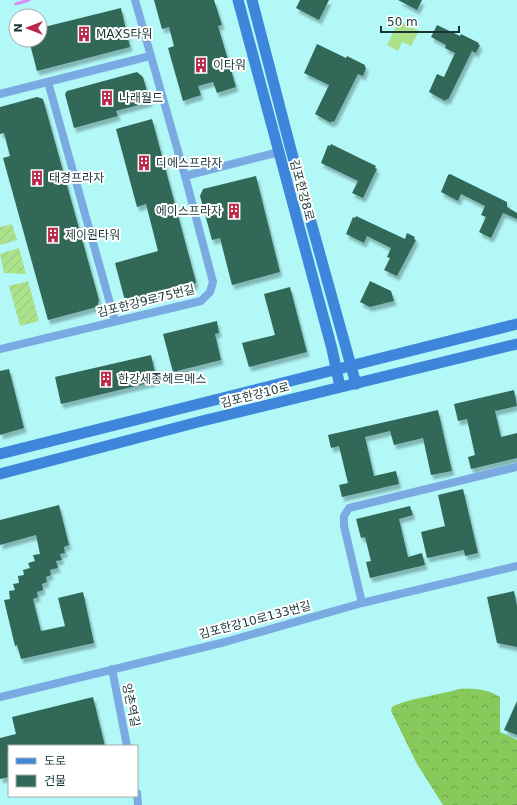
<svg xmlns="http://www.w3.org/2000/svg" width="517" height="805" viewBox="0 0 517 805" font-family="'DejaVu Sans','Noto Sans KR',sans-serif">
	<defs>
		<pattern id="forest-crowns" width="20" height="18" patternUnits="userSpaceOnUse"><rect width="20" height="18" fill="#88c95c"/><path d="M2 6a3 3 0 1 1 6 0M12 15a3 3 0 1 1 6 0" fill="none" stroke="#6ea44d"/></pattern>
		<pattern id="garden-furrows" width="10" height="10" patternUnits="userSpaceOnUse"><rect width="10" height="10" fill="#ace18c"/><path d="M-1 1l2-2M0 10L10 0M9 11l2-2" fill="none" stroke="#93c279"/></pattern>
		<filter id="shadow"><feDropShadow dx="2.5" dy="4.5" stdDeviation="1" flood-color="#0004"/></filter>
	</defs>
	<rect width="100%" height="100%" fill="#b2f8f7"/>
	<path fill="#ace18c" d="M399 21 419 31 411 46 402 42 398 51 387 45Z"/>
	<path fill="url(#forest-crowns)" d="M459 689C475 688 487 689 500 697V732L517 740V805H443L417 764 391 711 392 707C402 700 443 694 459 689Z"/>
	<path fill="url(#garden-furrows)" d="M12 224 17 240 0 245V227Z
		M19 248 26 274 4 273 0 254Z
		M28 281 39 321 20 326 9 286Z"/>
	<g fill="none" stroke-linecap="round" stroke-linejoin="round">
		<path stroke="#d38ef3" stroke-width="3" d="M16 4 29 0"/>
	</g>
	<path fill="#316859" filter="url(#shadow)" d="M154 0H214L222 25 218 26 236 87 217 93 213 82 198 86 201 95 183 101 168 48 174 46 169 27 162 29Z
		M300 0H329L319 20 296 8Z
		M398 0H422L417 10Z
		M121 8 130 47 37 71 29 40H40V28Z
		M437 25 460 36 461 34 479 43 478 44 480 45 476 53 472 51 448 100 446 99 445 101 429 92 437 74 444 77 455 53 445 48 446 45 431 37Z
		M317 44 346 58 347 56 365 65V67L366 68 363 76 358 74 334 122 332 121 331 123 315 114 329 85 304 73Z
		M137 72 143 77 150 102 116 111 118 116 74 128 65 94 67 91Z
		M37 97 43 99 99 300 97 307 48 320 3 158 10 156 4 133 0 134V107Z
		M152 119 196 282 193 286 130 302 124 297 115 263 158 251 146 204 137 207 116 129Z
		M331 144 376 166 375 168 377 169 363 198 352 193 358 181 321 163 328 145 330 146Z
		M450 174 507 202V207L517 213V219L503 213 491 238 479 232 486 217 481 215 485 206 461 194 458 201 441 192 448 175Z
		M256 176 280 272 232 285 220 238 212 240 200 196 203 189Z
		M356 216 405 239 407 233 415 237 414 239 416 240 397 276 384 270 390 258 387 257 391 248 367 236 364 243 346 234 353 217 355 218Z
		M370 281 391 291 394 301 370 307 360 302Z
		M290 287 307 352 249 367 242 343 275 335 264 294Z
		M217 321 219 333 215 334 221 360 173 372 163 334Z
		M151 355 157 381 61 404 55 377Z
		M9 369 24 428 0 435V371Z
		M514 390 517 406 495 411 501 437 517 433V458L471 469 468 457 475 455 467 419 458 421 454 404Z
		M438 410 452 471 431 475 423 438 394 445 390 431 365 437 374 476 396 471 399 484 342 497 339 485 348 483 339 446 331 448 328 435Z
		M463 489 478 553 465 556 464 550 427 558 421 532 445 526 438 495Z
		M59 505 69 545 64 547 65 553 60 554 62 560 56 561 58 568 50 570 51 575 46 577 47 582 42 584 43 590 37 592 38 597 33 599 41 631 65 626 58 598 83 592 94 643 21 659 17 645 15 646 4 600 10 599 9 591 15 590 13 584 19 583 18 576 24 575 23 570 30 568 28 563 35 561 33 555 40 554 36 535 0 545V520Z
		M410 506 413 515 399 519 408 557 422 553 425 565 370 578 366 562 371 561 365 537 361 538 356 519Z
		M514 591 517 606V647L497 643 487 597Z
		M93 697 105 746H9V777L0 779V738L16 734 12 717Z
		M517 701V735L504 730Z"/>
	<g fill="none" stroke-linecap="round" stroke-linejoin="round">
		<path stroke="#7ba9e2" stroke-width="8" d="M48 82 115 321
			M0 94 150 56
			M185 176 279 152
			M0 349 201 301 210 292 213 282 185 176 135 0
			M362 603 344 526V516L349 508 517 467
			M112 669 127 746
			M0 697 225 642 362 603 517 566
			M137 793 138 805"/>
		<path stroke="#3e86db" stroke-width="11" d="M238 0 332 349 340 387
			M252 0 291 150 356 384
			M0 454 517 324
			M0 474 198 422 517 344"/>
	</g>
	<defs>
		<symbol id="building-bare" viewBox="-9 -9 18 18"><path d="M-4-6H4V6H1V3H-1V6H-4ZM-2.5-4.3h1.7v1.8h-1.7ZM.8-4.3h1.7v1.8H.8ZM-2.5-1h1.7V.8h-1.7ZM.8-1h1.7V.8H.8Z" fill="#b92848" stroke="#fff" stroke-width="2.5" paint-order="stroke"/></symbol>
	</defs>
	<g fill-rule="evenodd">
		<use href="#building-bare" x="73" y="23" width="22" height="22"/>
		<use href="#building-bare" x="190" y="54" width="22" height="22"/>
		<use href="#building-bare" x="96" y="87" width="22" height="22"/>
		<use href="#building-bare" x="133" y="152" width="22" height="22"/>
		<use href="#building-bare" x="26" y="167" width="22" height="22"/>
		<use href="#building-bare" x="223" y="200" width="22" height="22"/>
		<use href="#building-bare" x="42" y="224" width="22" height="22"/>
		<use href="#building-bare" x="95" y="368" width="22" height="22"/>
	</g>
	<g text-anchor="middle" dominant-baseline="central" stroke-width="4" stroke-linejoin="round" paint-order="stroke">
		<g font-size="12" fill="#183534" stroke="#fff" text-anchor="start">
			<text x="96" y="34">MAXS타워</text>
			<text x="213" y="65">이타워</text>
			<text x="119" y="98">나래월드</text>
			<text x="156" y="163">디에스프라자</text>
			<text x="49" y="178">태경프라자</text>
			<text x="222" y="211" text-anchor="end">에이스프라자</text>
			<text x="65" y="235">제이원타워</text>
			<text x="118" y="379">한강세종헤르메스</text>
		</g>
		<g font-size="12" fill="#183534" stroke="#fff">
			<text transform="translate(302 190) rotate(75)">김포한강8로</text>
			<text transform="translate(146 301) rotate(-14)">김포한강9로75번길</text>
			<text transform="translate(255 395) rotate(-14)">김포한강10로</text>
			<text transform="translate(255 620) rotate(-15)">김포한강10로133번길</text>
			<text transform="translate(131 705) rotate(78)">양촌역길</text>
		</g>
	</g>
	<rect x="8" y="745" width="130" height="52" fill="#ffffff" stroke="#a3aeae"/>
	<rect x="16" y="758" width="20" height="6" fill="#3e86db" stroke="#a3aeae"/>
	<text x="44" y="765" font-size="12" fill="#183534">도로</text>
	<rect x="16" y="775" width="20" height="12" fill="#316859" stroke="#a3aeae"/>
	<text x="44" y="785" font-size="12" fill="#183534">건물</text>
	<g transform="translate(28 28) rotate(270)"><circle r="19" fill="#ffffff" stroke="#a3aeae"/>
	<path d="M0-3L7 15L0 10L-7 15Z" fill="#b92848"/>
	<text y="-6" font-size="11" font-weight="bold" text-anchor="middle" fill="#183534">N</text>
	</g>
	<path d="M381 26v6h78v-6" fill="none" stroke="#183534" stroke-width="2"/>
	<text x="387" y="26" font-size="12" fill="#183534" stroke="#ffffff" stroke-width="3" paint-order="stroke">50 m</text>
</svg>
